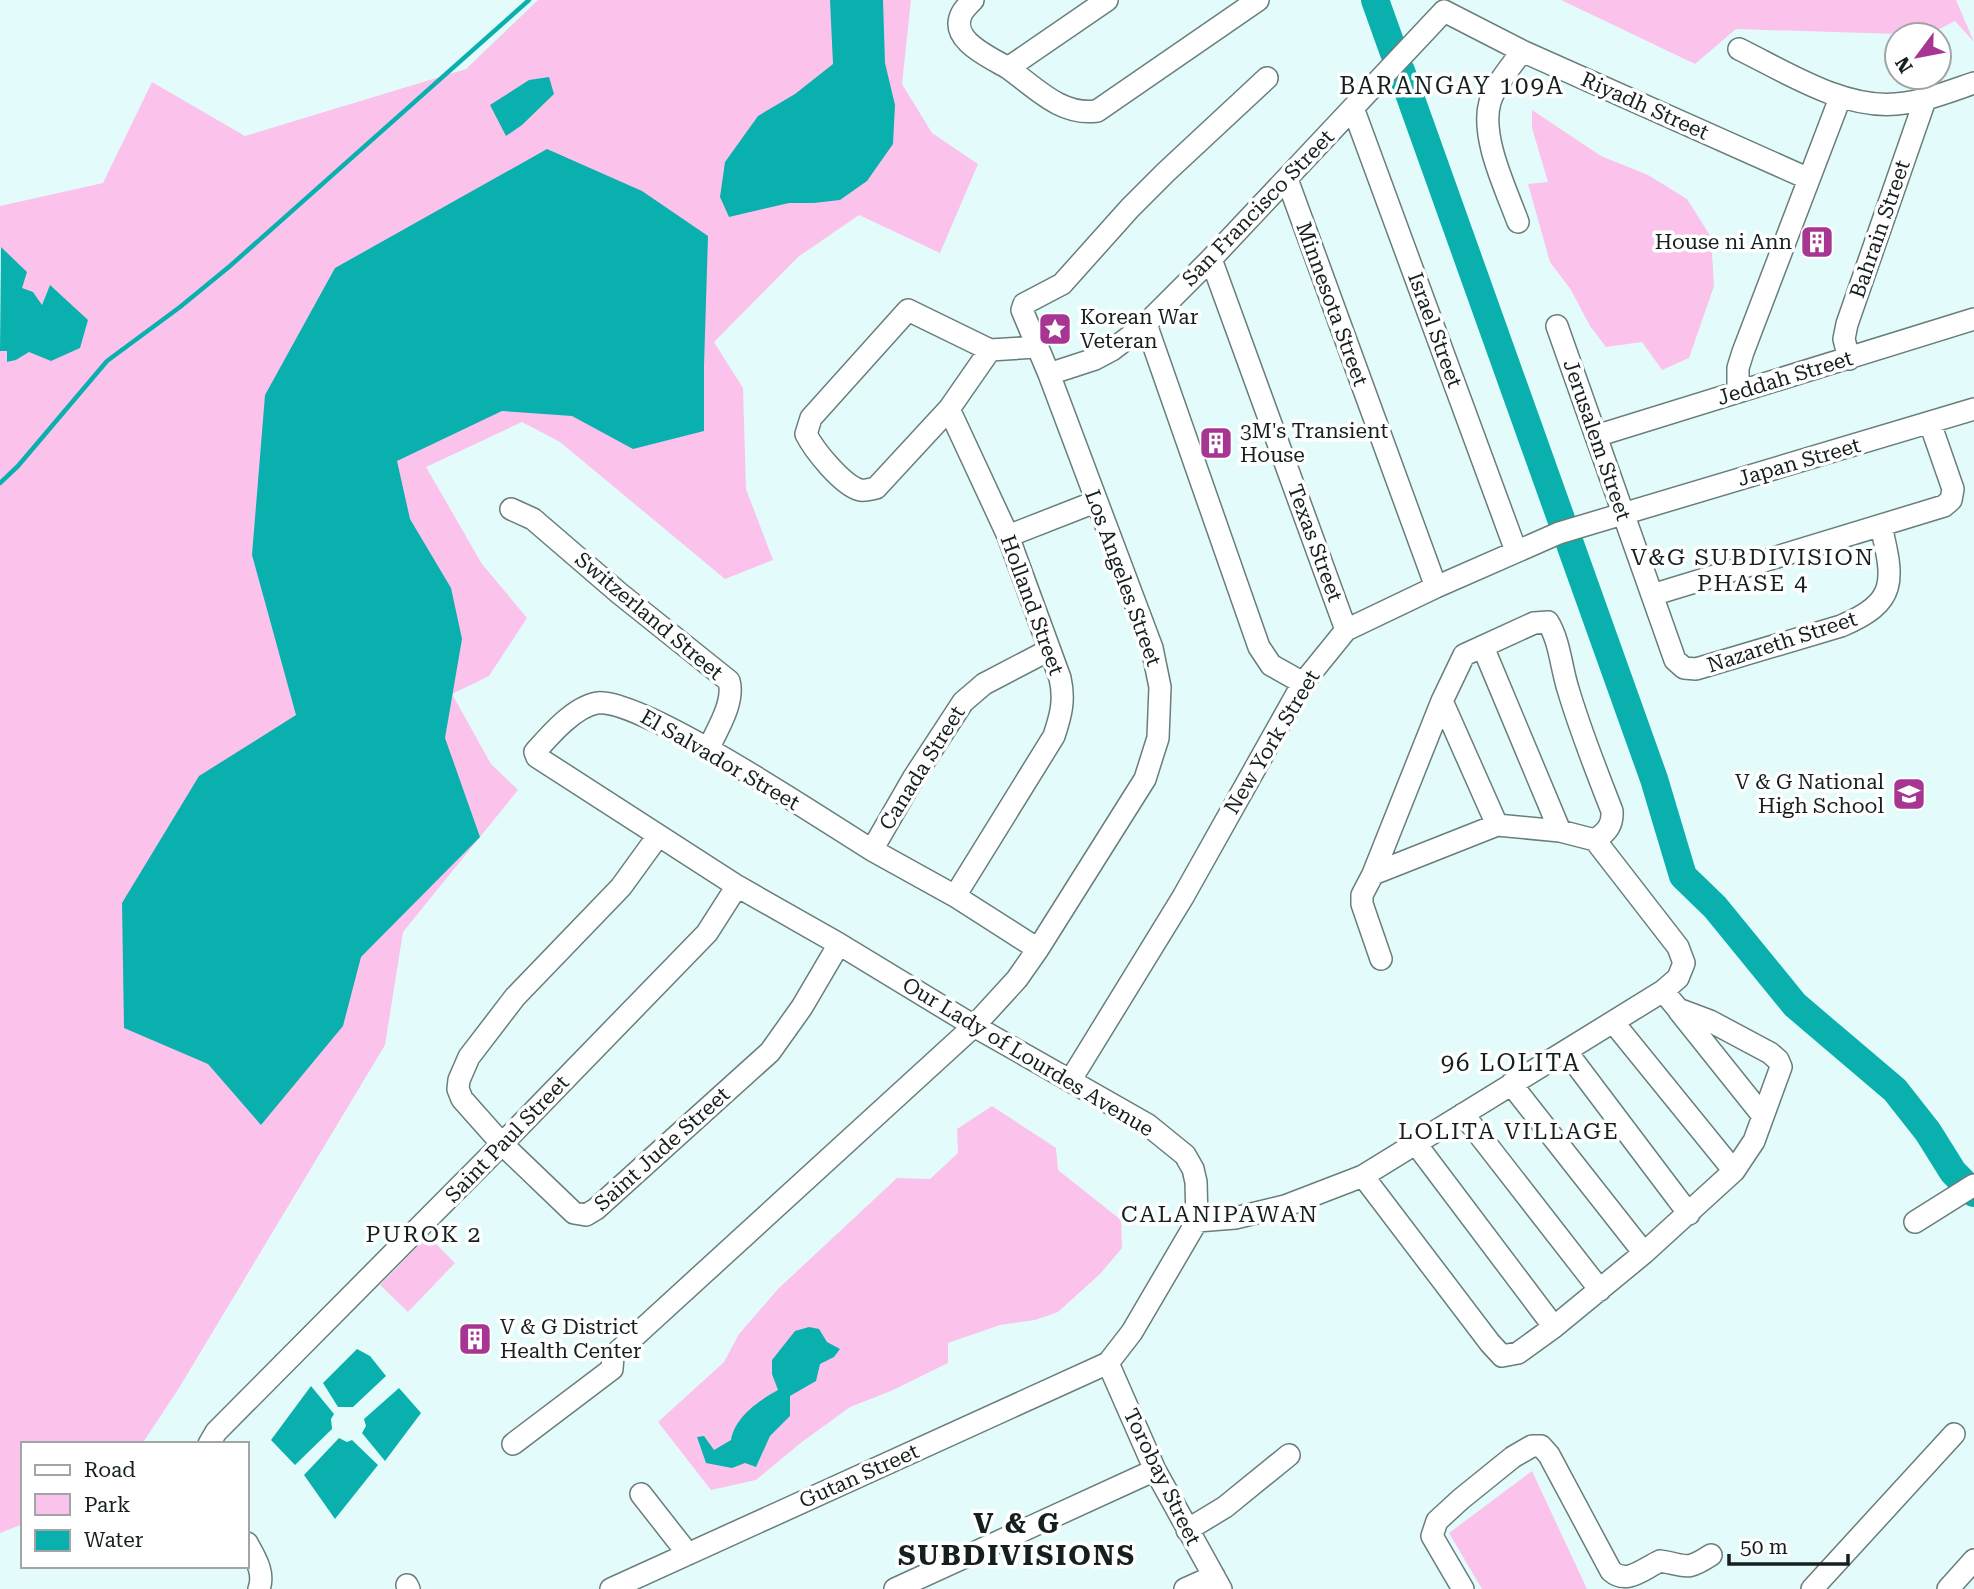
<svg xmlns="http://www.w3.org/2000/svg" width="1974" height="1589" viewBox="0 0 1974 1589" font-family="'Roboto Serif',serif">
	<rect width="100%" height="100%" fill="#e3fcfb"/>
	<path fill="#fbc3ec" d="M538 0H911L902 84 932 133 978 164 940 253 859 215 798 257 714 342 743 388 746 489 773 560 725 579 560 442 522 422 426 467 482 564 527 618 489 676 452 694 491 764 518 790 403 932 385 1045 179 1388 142 1444H23V1524L0 1533V351H7L8 362 16 360 29 351 49 286 42 306 22 288 1 247 0 249V206L103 183 152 82 245 136 466 69Z
		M1561 0H1956L1974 42 1955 21 1928 35 1736 29 1695 64Z
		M1532 110 1601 156 1648 175 1687 199 1711 237 1714 286 1689 358 1662 370 1642 342 1606 347 1590 326 1571 290 1550 262 1528 184 1548 182 1532 128Z
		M992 1106 1056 1148 1058 1170 1121 1220 1122 1248 1100 1274 1058 1312 1035 1320 1000 1325 948 1343V1363L891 1391 850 1407 802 1442 756 1480 711 1490 658 1422 724 1362 739 1334 779 1288 897 1178 930 1179 958 1153 957 1129Z
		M428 1236 455 1263 408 1312 380 1285Z
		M1532 1471 1587 1589H1482L1449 1533Z"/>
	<path fill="#0ab0ae" d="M830 0H883L885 63 895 105 893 144 867 181 840 200 814 203H789L729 217 720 197 725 162 758 116 795 94 833 64Z
		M549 77 554 94 522 125 506 136 490 105 529 80Z
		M547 149 642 191 708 236 704 366V431L633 449 572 416 502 411 397 461 410 519 451 588 462 639 445 738 480 837 361 957 343 1026 261 1125 208 1064 124 1028 122 903 199 776 296 715 252 555 265 395 335 268Z
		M1 247 27 272 22 288 33 292 42 305 50 285 88 320 80 348 51 361 29 352 16 360 7 362V351H0Z
		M809 1327 819 1329 827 1342 840 1349 834 1357 820 1364 816 1381 790 1396V1416L770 1436 756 1467 745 1463 732 1468 706 1463 697 1437 704 1436 714 1450 731 1440C735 1417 758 1401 778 1390L772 1374V1360L795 1331Z
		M357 1349 370 1356 386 1376 353 1407H338L323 1383Z
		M311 1386 334 1414 331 1419 332 1429 295 1465 271 1440Z
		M399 1388 421 1413 385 1461 362 1433 366 1426 364 1419Z
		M339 1438 347 1442 352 1440 378 1465 335 1519 304 1475Z"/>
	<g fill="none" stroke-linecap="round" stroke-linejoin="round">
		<path stroke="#0ab0ae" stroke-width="4.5" d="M0 483 18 466 107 361 180 307 230 266 529 0"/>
		<path stroke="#0ab0ae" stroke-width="28" d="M1375 0 1394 53
			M1401 71 1654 779 1683 876 1715 907 1795 1005 1895 1090 1928 1132 1953 1172 1974 1193"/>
		<defs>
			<path id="minor" d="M973 0C969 4 964 9 962 13 948 40 990 57 1008 68L1107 0
				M1444 11 1522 51 1809 179
				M1739 49C1786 72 1843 109 1896 104 1923 102 1948 92 1974 83
				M1008 68C1036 88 1061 116 1097 111L1258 0
				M1353 108 1516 551
				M1287 179 1436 587
				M1518 222C1506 189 1480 137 1490 102 1496 83 1511 67 1522 51
				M1211 259 1346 630
				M1146 324 1259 647 1271 665 1303 683
				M1557 326 1675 660 1684 668 1696 669 1841 626C1898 602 1894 581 1881 526
				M990 350 949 409 876 488C871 489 865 491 860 490 842 485 814 450 806 434L811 418 908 310 990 350 1036 347
				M1849 359 1844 339 1847 324 1925 100
				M1049 374 1095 359 1112 350 1146 324 1211 259 1444 11
				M1738 392V368L1743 352 1840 98
				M949 409 1008 536 1060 678C1065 700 1061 715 1054 736L955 896 872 850 914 777 963 702 984 684 1049 650
				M1596 436 1974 319
				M511 509 533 519 619 593 729 681C735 702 717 730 708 749
				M1008 536 1095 502
				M1652 595 1944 506 1951 500 1953 489 1930 423
				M1483 647 1560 831
				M1442 701 1497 825
				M658 836 621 887 515 997 469 1057 459 1080 458 1089 462 1099 502 1144 574 1213 586 1215 596 1209 770 1052 802 1007 839 944
				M1373 874 1362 895V904L1381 959
				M955 896 1038 949
				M1679 1011 1763 1116
				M1613 1022 1734 1171
				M1566 1051 1689 1214
				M1070 1081 1183 897 1303 683 1346 630 1436 587 1559 533 1974 409
				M1511 1084 1644 1253
				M1463 1114 1600 1290
				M1416 1144 1554 1327
				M1363 1176 1490 1343 1502 1356 1518 1353 1554 1327 1644 1253 1734 1171 1754 1141 1781 1067 1778 1060 1770 1053 1710 1021 1678 1009 1663 991
				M1197 1221 1235 1218 1285 1206 1363 1176 1663 991 1678 978 1684 963 1678 947 1595 840 1560 831 1497 825 1373 874 1442 701 1464 655 1534 623 1548 622C1560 642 1561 667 1568 689 1580 730 1596 770 1612 811 1613 825 1607 832 1595 840
				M1915 1222 1974 1185
				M1108 1363 1155 1470 1221 1589
				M209 1444 216 1432 502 1144 707 933 737 886
				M513 1444 612 1369 613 1356 974 1026 1017 979 1038 949 1145 779 1158 738 1160 687 1152 648 1049 374 1022 310 1024 304 1062 284 1130 208 1166 172 1267 78
				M641 1494 688 1554
				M1187 1530 1225 1507 1289 1455
				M247 1543C255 1558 265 1572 259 1589
				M407 1585 409 1589
				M611 1589 1108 1363 1132 1332 1197 1221 1196 1182 1193 1169 1185 1155 1148 1125 974 1026 839 944 737 886 537 757 535 752C550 735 574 707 597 703 639 696 826 822 872 850
				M895 1589 1155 1470
				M1185 1589 1214 1576
				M1463 1589 1432 1536 1437 1521 1461 1499 1513 1457 1532 1446H1541L1549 1455 1611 1571C1627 1585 1643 1569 1660 1561 1687 1565 1685 1572 1711 1555
				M1812 1589 1954 1434
				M1948 1589 1974 1560"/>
		</defs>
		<use href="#minor" stroke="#687e7d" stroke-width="24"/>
		<use href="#minor" stroke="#fff" stroke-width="21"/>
	</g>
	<defs>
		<symbol id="building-square" viewBox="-11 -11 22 22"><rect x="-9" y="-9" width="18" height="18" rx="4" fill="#a63692" stroke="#fff"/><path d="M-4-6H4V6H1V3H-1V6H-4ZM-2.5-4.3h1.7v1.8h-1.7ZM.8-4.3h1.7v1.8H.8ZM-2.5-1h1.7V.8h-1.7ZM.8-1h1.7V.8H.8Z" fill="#fff"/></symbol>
		<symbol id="sight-square" viewBox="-11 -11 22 22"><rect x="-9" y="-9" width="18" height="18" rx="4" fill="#a63692" stroke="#fff"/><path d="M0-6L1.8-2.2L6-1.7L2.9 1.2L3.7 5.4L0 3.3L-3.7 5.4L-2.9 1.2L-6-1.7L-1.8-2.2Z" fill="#fff"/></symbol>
		<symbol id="school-square" viewBox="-11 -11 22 22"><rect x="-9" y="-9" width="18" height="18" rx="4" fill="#a63692" stroke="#fff"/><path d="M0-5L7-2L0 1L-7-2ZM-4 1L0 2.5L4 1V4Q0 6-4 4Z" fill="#fff"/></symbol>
	</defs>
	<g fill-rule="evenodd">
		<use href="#building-square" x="1798" y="223" width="38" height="38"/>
		<use href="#sight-square" x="1036" y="310" width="38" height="38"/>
		<use href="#building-square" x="1197" y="424" width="38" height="38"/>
		<use href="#school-square" x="1890" y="775" width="38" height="38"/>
		<use href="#building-square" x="456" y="1320" width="38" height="38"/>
	</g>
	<g text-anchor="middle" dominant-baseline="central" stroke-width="7" stroke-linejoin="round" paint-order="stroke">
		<g font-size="21" fill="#161f1f" stroke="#fff">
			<text transform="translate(1645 106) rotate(24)">Riyadh Street</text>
			<text transform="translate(1258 208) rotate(-46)">San Francisco Street</text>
			<text transform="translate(1880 229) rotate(-71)">Bahrain Street</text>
			<text transform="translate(1332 304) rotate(70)">Minnesota Street</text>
			<text transform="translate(1435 330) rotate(70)">Israel Street</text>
			<text transform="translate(1785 378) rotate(-17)">Jeddah Street</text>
			<text transform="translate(1597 440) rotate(71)">Jerusalem Street</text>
			<text transform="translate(1799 462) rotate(-16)">Japan Street</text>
			<text transform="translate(1315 543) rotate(70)">Texas Street</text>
			<text transform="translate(1123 578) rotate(70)">Los Angeles Street</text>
			<text transform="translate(1032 605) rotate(70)">Holland Street</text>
			<text transform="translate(649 616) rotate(40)">Switzerland Street</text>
			<text transform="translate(1782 642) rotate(-18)">Nazareth Street</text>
			<text transform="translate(1272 742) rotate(-59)">New York Street</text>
			<text transform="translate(720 760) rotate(30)">El Salvador Street</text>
			<text transform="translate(922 768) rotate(-58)">Canada Street</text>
			<text transform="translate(1028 1057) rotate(31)">Our Lady of Lourdes Avenue</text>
			<text transform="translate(507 1139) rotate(-46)">Saint Paul Street</text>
			<text transform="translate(662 1149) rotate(-42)">Saint Jude Street</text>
			<text transform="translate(859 1476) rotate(-24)">Gutan Street</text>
			<text transform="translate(1162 1477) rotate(64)">Torobay Street</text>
		</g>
		<g font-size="21" fill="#161f1f" stroke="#fff" text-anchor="start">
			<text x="1792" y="242" text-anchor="end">House ni Ann</text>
			<text x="1080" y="317">Korean War<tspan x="1080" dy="24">Veteran</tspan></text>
			<text x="1240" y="431">3M's Transient<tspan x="1240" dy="24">House</tspan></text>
			<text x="1884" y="782" text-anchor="end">V &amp; G National<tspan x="1884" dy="24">High School</tspan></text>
			<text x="500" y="1327">V &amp; G District<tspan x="500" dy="24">Health Center</tspan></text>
		</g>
		<g font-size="23" letter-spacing="2" fill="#161f1f" stroke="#fff">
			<text x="1753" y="557">V&amp;G SUBDIVISION<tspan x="1753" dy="26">PHASE 4</tspan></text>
			<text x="1509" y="1131">LOLITA VILLAGE</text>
			<text x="1220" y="1214">CALANIPAWAN</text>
			<text x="424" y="1234">PUROK 2</text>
		</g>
		<g font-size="24" letter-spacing="2" fill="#161f1f" stroke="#fff">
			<text x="1452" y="86">BARANGAY 109A</text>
			<text x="1511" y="1063">96 LOLITA</text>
		</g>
		<g font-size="28" font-weight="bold" letter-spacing="2" fill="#161f1f" stroke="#fff">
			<text x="1017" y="1523">V &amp; G<tspan x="1017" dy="32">SUBDIVISIONS</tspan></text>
		</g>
	</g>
	<rect x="21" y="1442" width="228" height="126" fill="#ffffff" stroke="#a2a5a5" stroke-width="2"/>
	<rect x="35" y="1465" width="35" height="10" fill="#ffffff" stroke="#a2a5a5" stroke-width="2"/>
	<text x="84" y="1477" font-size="21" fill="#161f1f">Road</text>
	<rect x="35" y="1494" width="35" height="21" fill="#fbc3ec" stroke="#a2a5a5" stroke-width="2"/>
	<text x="84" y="1512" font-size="21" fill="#161f1f">Park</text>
	<rect x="35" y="1530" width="35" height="21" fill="#0ab0ae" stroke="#a2a5a5" stroke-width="2"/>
	<text x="84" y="1547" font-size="21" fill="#161f1f">Water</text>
	<g transform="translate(1918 56) rotate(238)"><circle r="33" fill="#ffffff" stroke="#a2a5a5" stroke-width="2"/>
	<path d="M0-5L12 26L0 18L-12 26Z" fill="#a63692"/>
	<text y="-10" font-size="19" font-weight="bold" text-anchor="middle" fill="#161f1f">N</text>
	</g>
	<path d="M1729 1554v10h119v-10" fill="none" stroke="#161f1f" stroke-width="3.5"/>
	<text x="1740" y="1554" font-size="21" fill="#161f1f" stroke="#ffffff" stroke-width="5" paint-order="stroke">50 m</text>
</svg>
